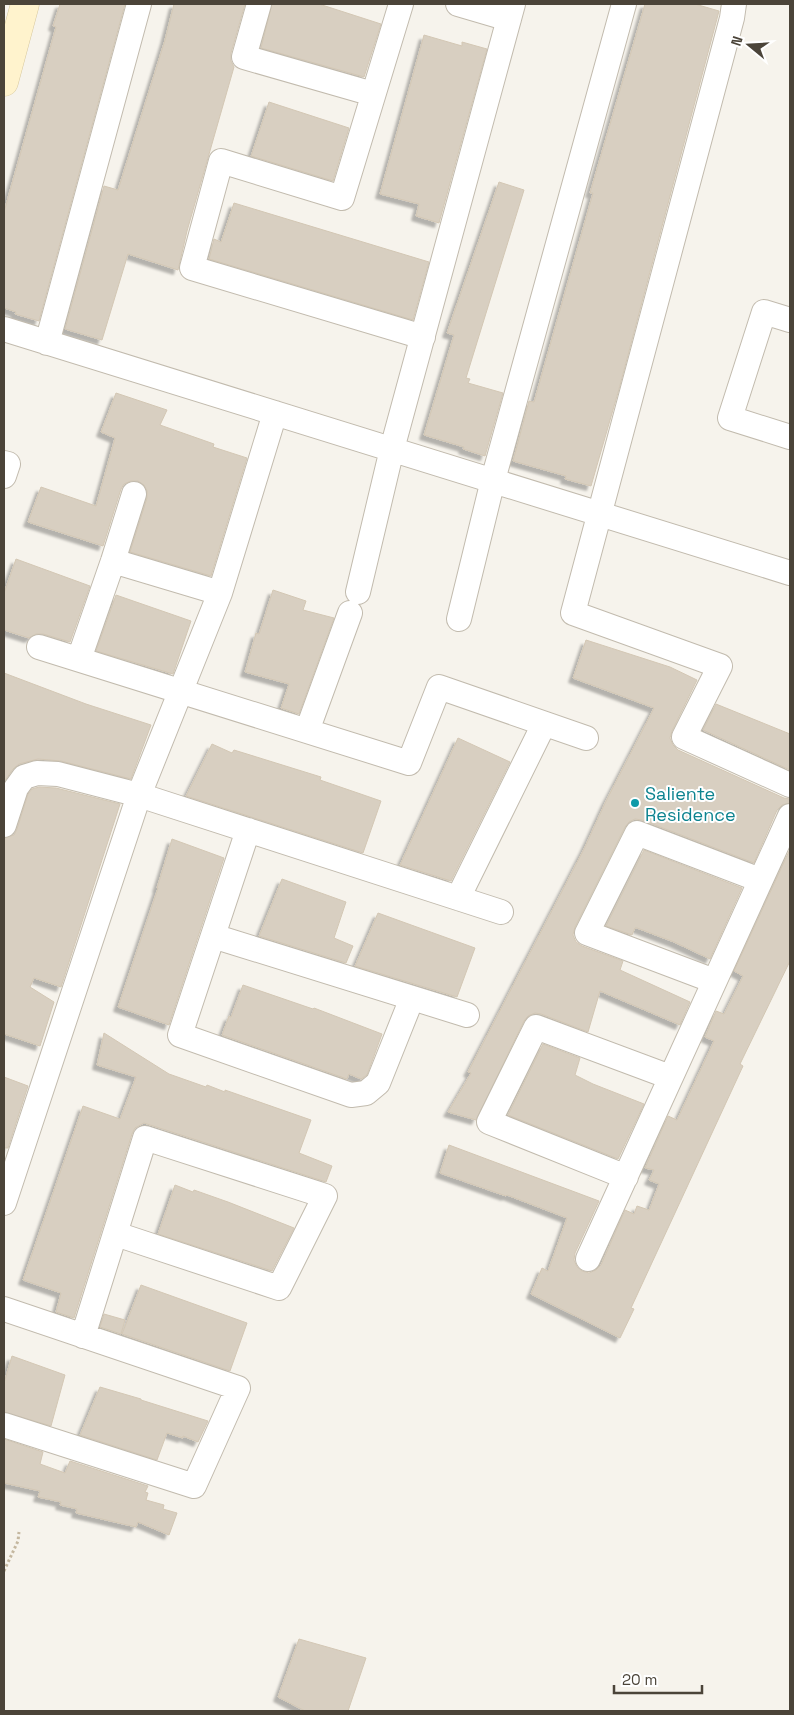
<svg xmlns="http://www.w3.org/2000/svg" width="794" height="1715" viewBox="0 0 794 1715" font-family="'Space Grotesk',sans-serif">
	<defs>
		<filter id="shadow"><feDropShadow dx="-4.5" dy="4.5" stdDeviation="1" flood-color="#0004"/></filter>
	</defs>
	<rect width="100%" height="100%" fill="#f6f3ec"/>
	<path fill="#d8cfc1" stroke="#d3c7b4" filter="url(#shadow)" d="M60 4H125L39 321 15 314 16 312 4 308V212L56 27 53 26Z
		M174 4H245L231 53V61L234 67 187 231 178 270 128 254 102 340 65 329 104 186 118 190 165 40Z
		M272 4H319L381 24 364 77 261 48Z
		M645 4H695L719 11 619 389 591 486 565 479 566 476 513 461 529 401 534 402 593 193H590Z
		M424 35 462 46V42L487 49 439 223 416 216 419 204 380 194Z
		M269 102 349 128 333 181 251 156Z
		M499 182 524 190 466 378 470 379 468 383 503 393 485 456 463 449 464 447 424 435 454 335 447 333Z
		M234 203 429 262 413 320 209 259 214 239 221 242Z
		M116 393 167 410 160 425 214 444 213 447 247 458 211 576 130 552 147 498V491L144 485 138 481H131L124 484 121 489 103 546 28 522 41 487 96 506 115 438 101 432Z
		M16 559 90 586 70 642 43 634H36L29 638 4 630V593Z
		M273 590 306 601 303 610 334 618 299 714 281 708 289 684 245 672 256 633 259 634Z
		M116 595 191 621 173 674 96 651Z
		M586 640 670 667 697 680 672 731 670 738 673 745 678 750 784 798 790 799V803L782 805 777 810 754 863 642 820 635 819 629 822 625 827 575 927 573 935 576 942 582 946 623 961 620 970 690 1002 680 1025 600 991 588 1032 541 1014 535 1013 528 1016 524 1021 476 1120 448 1112 471 1073 468 1072 584 849 606 801 654 708 573 678Z
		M4 673 86 704 151 725 131 779 61 761 38 759 19 764 13 769 4 782Z
		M716 704 790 734V770L703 730Z
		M458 738 510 762 451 881 400 865Z
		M212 744 232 753 234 750 321 777 320 780 381 801 363 853 186 796Z
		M39 787 56 788 120 804 61 987 34 978 30 987 54 1002 40 1046 4 1034V838L14 835 17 829 28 794 32 789Z
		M172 839 224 858 169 1025 118 1007 158 888H157Z
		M790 849V961L740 1064 743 1066 631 1308 634 1309 620 1338 531 1294 542 1268 548 1271 567 1218 507 1195 506 1196 440 1173 449 1145 599 1201 575 1253 574 1260 577 1267 582 1271 589 1273 596 1270 601 1265 625 1210 634 1214 637 1206 649 1210 659 1184 649 1180 654 1170 645 1168 668 1116 677 1120 714 1041 705 1037 716 1011 724 1014 743 976 734 971Z
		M644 850 742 888 710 959 674 942 637 928H635L632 935 606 926Z
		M282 879 346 902 334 938 353 946 346 963 259 936Z
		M378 913 475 948 457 997 355 966Z
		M243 985 313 1009 314 1008 382 1034 367 1075 361 1079 349 1074 347 1079 222 1035 229 1016 231 1017Z
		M104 1033 169 1074 206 1087 207 1085 225 1092V1090L311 1120 299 1153 332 1166 326 1182 144 1123 135 1128 132 1134 74 1318 56 1312 61 1293 23 1280 83 1106 120 1119 136 1077 97 1065Z
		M543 1044 580 1058 575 1075 593 1084 644 1104 618 1159 508 1115Z
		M4 1077 28 1086 8 1148H4Z
		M175 1185 193 1192 194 1190 228 1202 294 1228 272 1271 158 1234Z
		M141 1285 247 1323 230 1371 122 1334Z
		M104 1314 125 1320 121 1334 100 1327Z
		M12 1356 65 1375 51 1426 4 1412V1383Z
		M100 1387 141 1399V1400L208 1421 198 1442 183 1436V1438L167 1433 157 1460 80 1435Z
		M4 1439 43 1452 40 1464 65 1473 70 1461 148 1486 145 1492 148 1493 146 1500 164 1505 163 1509 177 1513 169 1535 138 1522 136 1527 76 1513 77 1509 60 1505 61 1502 38 1497 40 1491 4 1483Z
		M299 1639 366 1658 348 1711H305L278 1697Z"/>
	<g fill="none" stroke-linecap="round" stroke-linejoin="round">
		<defs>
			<path id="street" d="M259 4 244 57 373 94
				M401 4 342 198 221 161 192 268 423 337
				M458 4 509 19
				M734 4 732 18 573 613 720 666 684 737 790 785
				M790 320 764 312 730 418 790 437
				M4 329 790 573
				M47 343 139 4
				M4 463 8 464 4 476
				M113 561 220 593
				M358 592 392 449 513 4
				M459 619 493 480 624 4
				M39 647 409 763 439 687 586 738
				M79 659 113 561 134 494
				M307 731 350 613
				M4 825 16 788 24 777 37 773 58 774 139 795 501 912
				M248 830 180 1035 351 1095 366 1093 378 1083 412 998
				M458 898 544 724
				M213 936 467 1015
				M714 981 587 933 637 833 760 880
				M626 1177 489 1122 536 1027 670 1077
				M4 1203 139 795 220 593 275 413
				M588 1259 790 816
				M4 1309 238 1388 194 1486 4 1425
				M83 1336 145 1138 325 1196 279 1288 116 1234"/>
			<path id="secondary" d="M4 82 25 4"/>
		</defs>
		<use href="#street" stroke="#c2bbae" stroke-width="26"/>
		<use href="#secondary" stroke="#d6c79b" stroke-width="29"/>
		<path stroke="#c4b79f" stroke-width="3" stroke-dasharray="2.5 2.5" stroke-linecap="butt" d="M4 1571 18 1541 19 1532"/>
		<use href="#street" stroke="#fff" stroke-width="24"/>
		<use href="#secondary" stroke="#fff3cd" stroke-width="28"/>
	</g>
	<circle fill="#0f9aa8" stroke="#fff" stroke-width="2" cx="635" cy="803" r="5"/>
	<g text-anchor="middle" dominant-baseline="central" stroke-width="4" stroke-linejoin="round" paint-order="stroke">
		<g font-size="18" fill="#0d838f" stroke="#fff" text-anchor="start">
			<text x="645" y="793">Saliente<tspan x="645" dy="21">Residence</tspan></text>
		</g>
	</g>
	<rect width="794" height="1715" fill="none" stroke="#4b4439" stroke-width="10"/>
	<g transform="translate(749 45) rotate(288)" stroke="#ffffff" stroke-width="4" paint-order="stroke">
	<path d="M0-4L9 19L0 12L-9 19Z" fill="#4b4439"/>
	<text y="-8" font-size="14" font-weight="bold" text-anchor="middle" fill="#4b4439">N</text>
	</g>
	<path d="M614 1685v8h88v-8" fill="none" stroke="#4b4439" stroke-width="2.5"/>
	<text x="622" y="1685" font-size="15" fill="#4b4439" stroke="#ffffff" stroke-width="4" paint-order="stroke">20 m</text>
</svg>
